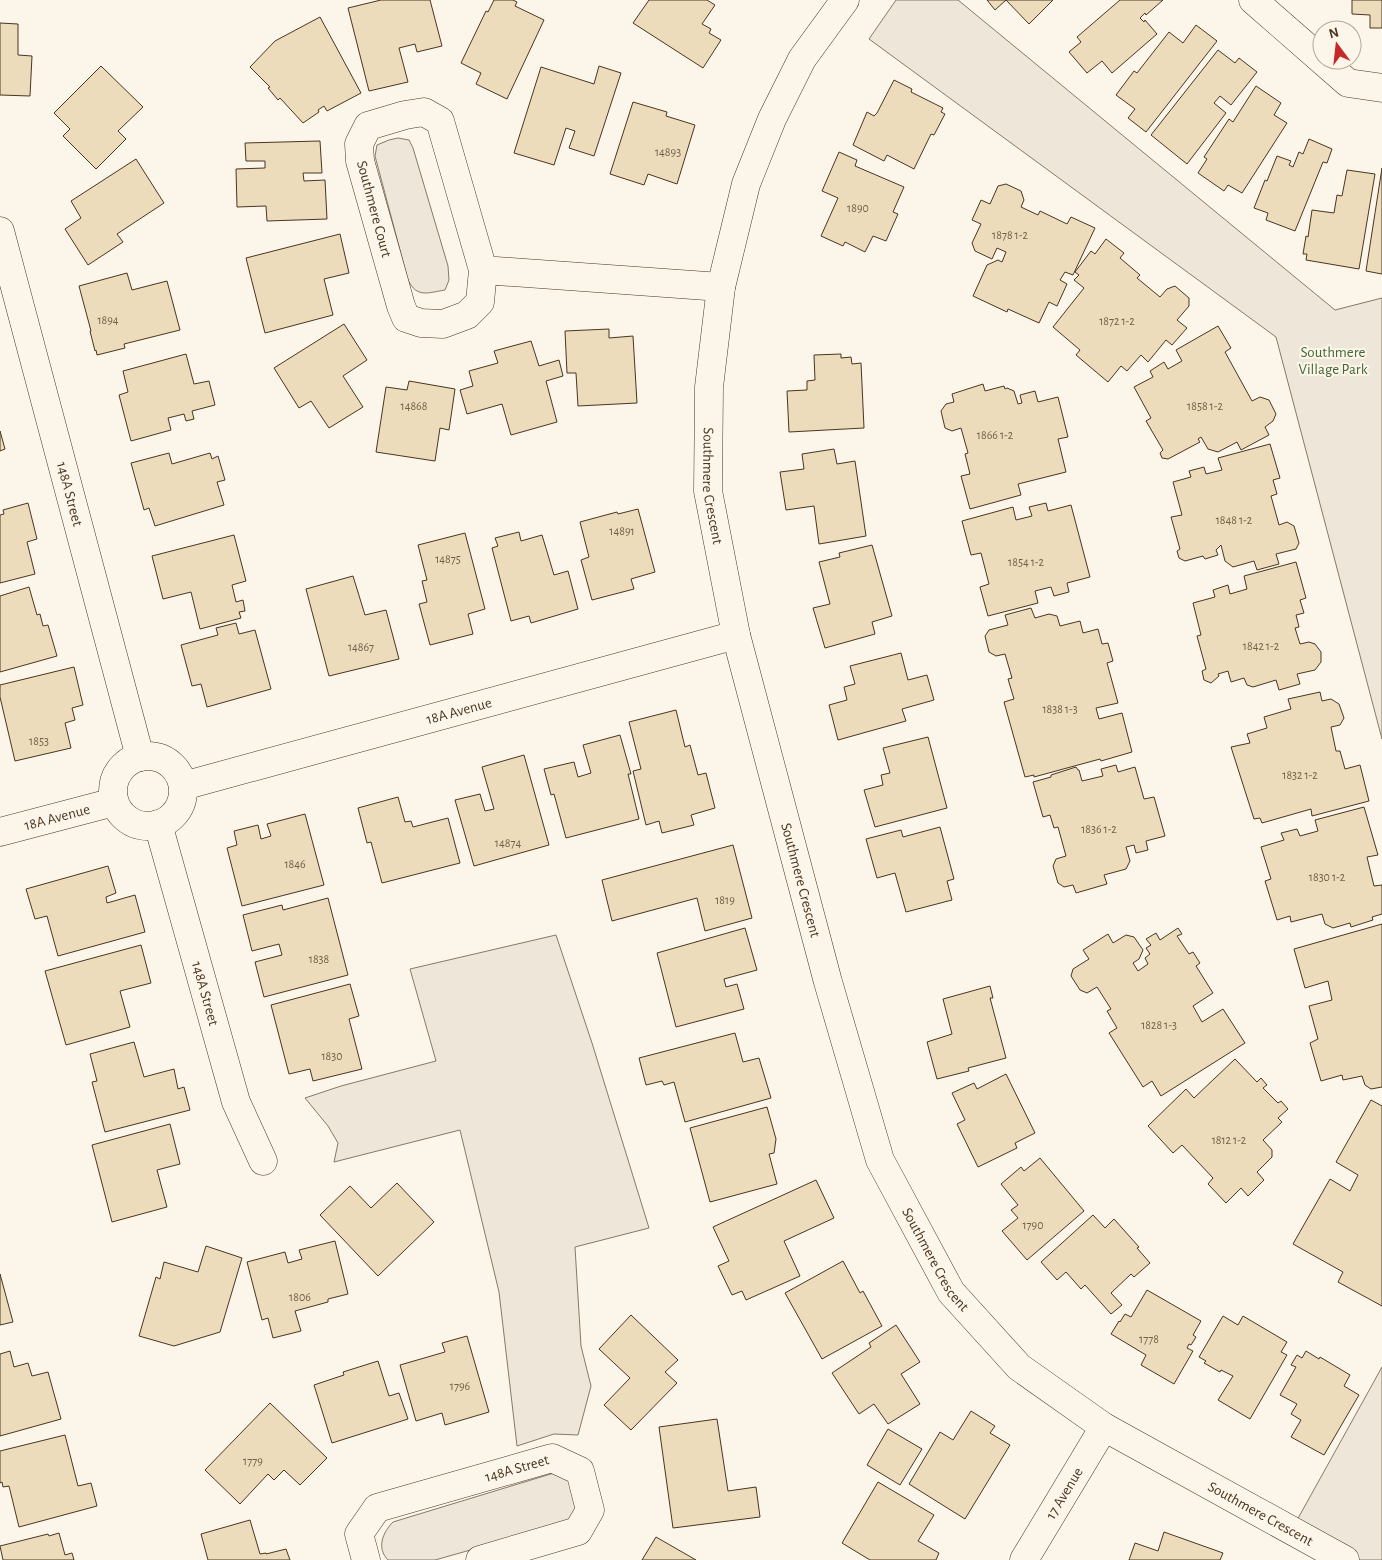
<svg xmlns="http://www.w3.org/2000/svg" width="1382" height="1560" viewBox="0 0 1382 1560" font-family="'Alegreya Sans',sans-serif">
	<rect width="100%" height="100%" fill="#fbf6e9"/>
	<path fill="#ede6d9" stroke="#887966" d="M896 0H958L1335 310 1382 298V739L1276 337 869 39Z
		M398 138 409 140 413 148 448 266 449 280 445 290C427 293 417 298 408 280L375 156 377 145 389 140Z
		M556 935 592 1043 649 1228 575 1247 581 1346 591 1386 578 1435 554 1434 517 1446 499 1292 460 1130 334 1162 338 1143 328 1126 305 1098 341 1086 436 1061 410 969Z
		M1382 1367V1560H1345L1291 1531Z
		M554 1473 566 1476 581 1505 566 1523 435 1560H388C376 1548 383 1532 393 1522Z"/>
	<path fill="#ecdcbc" stroke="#4a3520" d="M381 0H430L442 46 417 52 415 44 399 48 408 82 369 91 348 8Z
		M494 0H513L517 2 515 6 544 20 507 99 476 84 481 73 461 63 486 11 488 12Z
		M649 0H707L715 5 702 24 711 29 709 33 721 40 703 68 633 23Z
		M987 0H1053L1029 24 1006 0 995 10Z
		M1120 0H1163L1146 15 1145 13 1140 18 1144 22 1145 20 1157 34 1112 73 1102 61 1087 73 1069 52 1081 42 1077 37Z
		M1352 0H1382V28H1370V15L1352 14Z
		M320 17 361 93 327 111 324 106 318 110 319 112 303 123 280 98 278 100 268 88 270 87 250 67 275 41Z
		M0 23 18 24V55L32 56 30 96 0 95Z
		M1196 25 1217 41 1146 132 1128 118 1135 109 1116 95 1134 71 1137 73 1169 32 1183 43Z
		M1218 50 1235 63 1239 58 1257 72 1231 105 1220 96 1214 103 1226 113 1187 164 1151 135Z
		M101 66 143 107 118 131 126 139 96 169 63 136 70 129 54 113Z
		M599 66 621 73 594 156 569 148 575 131 566 128 554 165 514 153 541 67 594 84Z
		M894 80 912 89 911 92 943 108 941 112 945 114 934 135 931 134 914 169 887 155 884 161 853 145 867 112 874 116 877 113Z
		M1256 86 1281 103 1274 115 1287 123 1242 193 1228 185 1224 191 1198 173 1207 159 1204 157 1229 119 1233 122Z
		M633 102 667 112 666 116 695 125 677 184 648 174 644 185 610 174Z
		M1309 139 1332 149 1327 163 1323 162 1295 231 1266 220 1268 213 1254 208 1265 180 1267 181 1277 156 1291 161 1289 165 1293 167 1299 152 1303 154Z
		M320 141 322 173H303L304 181 325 180 327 219 267 221 266 206 237 207 236 169 265 168V161H246L245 143Z
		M839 152 857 160 855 166 904 187 893 212 898 214 886 241 873 236 865 252 845 242 843 246 821 236 838 198 822 191Z
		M136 159 164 203 117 234 123 242 88 265 65 229 81 218 71 201Z
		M1382 168V274L1366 271Z
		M1347 170 1375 174 1359 269 1306 260 1307 254H1303L1306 236 1308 237 1312 210 1334 213 1337 195 1342 196Z
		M1006 184 1021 191 1024 200 1021 207 1038 215 1040 211 1067 224 1071 217 1095 228 1073 275 1065 272 1060 280 1067 284 1057 306 1049 302 1039 323 1008 309 1007 312 973 296 987 265 998 260 1002 262 1006 252 997 248 992 259 975 251 972 243 981 224 972 220 981 200 990 204 998 186Z
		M340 234 349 273 324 279 333 315 265 333 246 258Z
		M1106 239 1124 253 1120 258 1140 275 1137 278 1160 297 1167 289 1175 286 1189 298V306L1177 320 1187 328 1172 345 1166 340 1148 362 1141 355 1127 371 1121 366 1108 382 1076 355 1080 350 1053 327 1084 288 1074 280 1079 275 1075 272 1091 251 1095 254Z
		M127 273 132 290 167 281 180 330 124 344 125 348 97 355 96 350 95 351 90 331H91L79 286Z
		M344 324 367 360 343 376 363 407 329 428 311 401 299 408 274 368Z
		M1218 326 1231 348 1225 352 1252 401 1260 397 1269 400 1276 414 1273 421 1265 427 1269 435 1241 450 1237 442 1218 452 1208 449 1201 437 1198 439 1200 442 1168 459 1162 458 1160 453 1163 450 1146 421 1151 418 1134 387 1153 377 1150 371 1164 362 1168 369 1182 361 1176 350Z
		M609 329V338L633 336 637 403 578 406 576 373H567L565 331Z
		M531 341 539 366 559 360 563 376 546 381 557 422 511 435 502 404 467 414 460 390 473 386 469 371 498 363 494 351Z
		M186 354 194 384 209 381 215 405 192 411 194 419 186 421 184 414 168 418 171 430 131 441 119 395 128 392 123 371Z
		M841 354V358L851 357 852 364 861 363 864 428 789 432 787 391 807 390V381L815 380 814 355Z
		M409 381 455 389 449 430 440 428 435 461 376 452 386 387 407 390Z
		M983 384 985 391 1004 386 1005 389 1007 388 1014 391 1018 404 1022 403 1020 395 1035 391 1038 402 1058 397 1068 437 1058 439 1066 472 1018 484 1021 495 970 509 961 476 970 474 965 454 968 453 961 428 952 431 945 428 941 411 946 404 954 402 952 394Z
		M0 431 5 449 0 451Z
		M1270 444 1280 478 1273 480 1277 494 1271 496 1279 525 1287 522 1294 526 1299 543 1296 549 1276 554 1279 564 1257 570 1254 561 1233 567 1225 561 1221 545 1216 550 1218 555 1205 559 1203 556 1185 561 1179 558 1177 551 1180 549 1171 517 1182 515 1173 482 1191 477 1189 471 1204 467 1206 474 1222 470 1218 458Z
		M834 449 837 464 855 461 866 536 819 544 814 506 786 510 780 472 804 469 802 454Z
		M169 453 172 464 210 453 212 459 218 456 225 480 217 482 224 505 155 526 149 508 144 510 131 463Z
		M28 503 37 539 27 542 35 574 0 583V515L4 514 3 510Z
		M1046 503 1048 511 1071 505 1090 577 1067 583 1069 592 1054 596 1051 587 1035 591 1038 603 988 616 980 587 989 584 981 553 971 555 962 521 1013 507 1016 520 1032 516 1029 507Z
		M638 509 655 572 631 579 634 589 592 600 581 560 589 557 580 522 617 512 618 514Z
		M519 532 521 541 542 535 554 575 568 571 578 609 531 623 529 616 511 621 492 548 498 546 495 538Z
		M465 533 485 609 468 614 473 634 430 645 419 604 427 602 422 581 427 580 418 545Z
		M234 535 246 581 232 585 236 602 243 600 245 611 239 612 241 618 200 629 191 592 163 599 152 556Z
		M872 545 892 616 872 622 875 634 825 648 813 608 830 604 819 562 840 557 839 553Z
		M1296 562 1306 598 1300 600 1304 613 1296 615 1299 627 1295 628 1300 644 1309 642 1315 644 1321 652V662L1315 670 1297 674 1300 684 1279 690 1276 680 1253 687 1247 685 1244 678 1231 682 1228 671 1218 674 1219 676 1211 683 1204 680 1202 671 1206 669 1197 636 1201 635 1193 603 1215 597 1213 590 1228 585 1230 594 1247 589 1244 576Z
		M353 576 365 615 386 610 399 659 329 676 306 589Z
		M29 587 37 615 40 614 43 626 48 625 57 656 0 672V596Z
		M1031 608 1035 618 1049 614 1057 616 1060 626 1080 621 1083 633 1098 629 1102 644 1108 643 1113 661 1107 663 1118 703 1096 708 1099 719 1122 713 1132 752 1101 761 1100 759 1034 777V775L1025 777 1004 702 1014 699 1008 679 1012 678 1005 654 996 656 989 652 985 636 989 630 1008 625 1005 615Z
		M236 623 239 634 255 630 271 689 207 707 201 684 192 686 181 645 218 635 216 628Z
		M901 653 908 680 927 675 934 700 902 709 906 721 838 740 829 705 847 700 844 687 855 684 850 666Z
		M74 667 83 705 72 708 75 720 65 723 71 748 15 761 0 697V685Z
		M1320 692 1322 701 1331 699 1339 704 1344 718 1340 725 1331 727 1336 751H1340L1345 769 1360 765 1369 801 1312 816 1311 809 1262 823 1260 818 1254 819 1231 747 1250 743 1247 734 1267 728 1264 717 1291 709 1288 699Z
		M676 710 685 747 690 745 698 775 706 773 715 808 691 815 694 825 662 833 659 821 646 825 633 771 641 769 629 722Z
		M620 735 631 774H628L639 819 566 838 554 794 551 795 544 769 574 762 578 777 591 773 583 745Z
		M928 737 947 808 875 827 864 790 883 785 881 775 890 773 883 748Z
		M524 755 549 845 474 866 455 800 480 794 485 811 494 809 482 767Z
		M1116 765 1118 772 1135 767 1144 799 1154 797 1165 836 1146 841 1148 850 1136 853 1134 845 1126 847 1130 861 1126 869 1104 875 1107 884 1076 893 1073 885 1064 887 1058 883 1053 866 1056 859 1066 856 1058 827 1054 828 1050 815 1043 817 1033 782 1051 777V775L1076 767 1078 770H1079L1082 781 1103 776 1101 769Z
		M398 797 405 822 411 821 413 827 448 818 460 863 382 883 371 842 367 843 358 808Z
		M1364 807 1378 855 1367 857 1374 886 1382 885V914L1372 917 1373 920 1351 927 1350 923 1333 928 1325 924 1322 914 1291 922 1290 916 1277 920 1265 881 1271 879 1261 847 1284 840 1281 833 1297 829 1300 836 1318 831 1315 820Z
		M305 814 324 885 242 906 227 848 237 845 234 831 258 825 261 839 271 836 267 824Z
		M940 827 954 879 947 881 952 900 906 912 895 873 877 878 866 839 901 830 903 837Z
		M733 845 752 918 705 931 697 898 612 921 602 880Z
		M108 866 116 893 106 897 107 903 135 895 145 932 58 956 47 916 35 919 26 889Z
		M328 898 348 975 264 997 255 962 282 955 279 944 252 951 243 915 282 905 283 910Z
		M1382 924V1087L1371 1089 1365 1085 1362 1076 1343 1080 1342 1075 1321 1081 1310 1043 1318 1039 1309 1006 1332 1000 1328 981 1305 988 1294 949Z
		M745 928 757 970 724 979 726 987 737 984 744 1009 676 1027 657 953Z
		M1178 928 1182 934 1177 936 1189 954 1193 952 1200 963 1196 966 1213 993 1193 1006 1202 1022 1223 1009 1245 1043 1161 1096 1152 1081 1143 1087 1109 1033 1117 1028 1107 1011 1111 1009 1097 987 1087 993 1080 990 1071 976 1073 969 1089 959 1083 950 1108 934 1113 943 1126 935 1134 937 1143 950 1139 959 1133 963 1138 971 1148 964 1145 958 1150 954 1146 948 1151 945 1146 939 1156 933 1160 940Z
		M141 945 151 983 120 991 130 1027 66 1045 45 971Z
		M350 984 359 1016 349 1019 362 1069 313 1081 310 1069 289 1074 271 1005Z
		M990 986 993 998H990L1006 1058 968 1068 969 1071 937 1079 927 1042 952 1034 943 999Z
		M735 1033 743 1062 759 1058 771 1098 685 1122 674 1082 664 1085 662 1081 646 1085 639 1058Z
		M134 1042 144 1077 174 1069 178 1089 184 1087 190 1110 105 1132 92 1082 97 1081 90 1054Z
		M1235 1059 1257 1082 1261 1078 1267 1085 1263 1088 1278 1103 1281 1101 1288 1109 1278 1118 1282 1122 1263 1140 1272 1150V1157L1257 1172 1264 1180 1248 1196 1241 1188 1226 1203 1208 1184 1213 1178 1182 1145 1173 1153 1148 1126 1186 1089 1194 1098Z
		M1006 1074 1035 1133 1015 1143 1017 1148 978 1167 957 1124 965 1120 952 1093 974 1083 977 1089Z
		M1371 1100 1382 1106V1306L1338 1282 1343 1272 1293 1244 1330 1179 1350 1191 1358 1175 1336 1162Z
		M767 1107 776 1139 774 1153 769 1154 777 1184 710 1202 690 1128Z
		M170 1124 180 1164 157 1170 167 1207 112 1222 92 1145Z
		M1040 1158 1084 1211 1027 1260 1002 1231 1018 1218 1011 1210 1018 1205 1001 1184 1021 1167 1024 1171Z
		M816 1180 834 1218 784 1241 800 1276 746 1300 742 1291 732 1295 718 1266 729 1261 713 1227Z
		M397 1183 434 1222 378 1276 320 1215 350 1186 371 1208Z
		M1093 1215 1105 1228 1114 1219 1139 1247 1137 1248 1150 1263 1134 1277 1131 1274 1111 1293 1122 1305 1111 1314 1085 1285 1081 1289 1066 1272 1057 1280 1041 1262Z
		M335 1241 348 1294 328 1299V1302L295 1311 301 1331 273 1338 268 1318 262 1320 247 1262 285 1252 288 1263 302 1259 299 1250Z
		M206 1246 242 1258 220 1332 174 1346 139 1336 156 1277 160 1279 164 1262 198 1272Z
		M843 1261 860 1293 863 1291 882 1326 822 1359 785 1293Z
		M0 1274 13 1322 0 1325Z
		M1147 1290 1201 1321 1193 1335 1196 1337 1191 1345 1189 1344 1187 1348 1193 1351 1174 1384 1141 1365 1146 1355 1111 1334 1119 1321 1120 1322 1125 1314 1131 1317Z
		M631 1315 678 1360 665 1372 677 1383 631 1430 604 1405 630 1378 599 1349Z
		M1223 1316 1238 1325 1243 1316 1287 1342 1281 1352 1287 1355 1250 1419 1218 1400 1233 1376 1221 1370 1220 1372 1204 1363 1206 1361 1199 1357Z
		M896 1325 920 1362 901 1374 920 1404 888 1424 874 1404 859 1414 832 1373 871 1347 869 1343Z
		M467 1336 489 1412 445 1425 442 1413 416 1421 400 1365 445 1352 442 1343Z
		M10 1351 14 1367 28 1363 32 1376 48 1372 61 1419 0 1436V1354Z
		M1306 1351 1319 1359 1320 1357 1350 1375 1344 1386 1359 1395 1324 1455 1291 1437 1301 1420 1291 1414 1297 1404 1280 1395 1296 1367 1291 1365 1297 1355 1302 1358Z
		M378 1361 389 1396 399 1393 408 1419 332 1443 314 1385 344 1375 343 1372Z
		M270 1403 327 1458 300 1485 284 1470 274 1480 268 1474 240 1504 205 1470Z
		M971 1411 995 1426 990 1433 1010 1445 965 1519 909 1484 940 1432 953 1440Z
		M717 1419 728 1491 756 1487 760 1517 673 1528 659 1427Z
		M888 1429 922 1449 900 1485 867 1465Z
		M65 1435 78 1486 91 1483 97 1506 19 1527 9 1486 3 1487 2 1482 0 1483V1451Z
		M878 1482 934 1515 918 1541 939 1553 936 1560H870L842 1543Z
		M250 1520 260 1554 266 1553V1554L286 1549 290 1560H208L201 1534Z
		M1164 1532 1223 1553 1220 1560H1129L1135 1543 1158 1551Z
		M59 1533 65 1555 72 1553 74 1560H3L0 1546 48 1534 49 1536Z
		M656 1537 696 1560H642Z"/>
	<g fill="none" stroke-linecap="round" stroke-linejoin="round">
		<defs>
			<g id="minor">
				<path id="s1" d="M845 0 802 59 772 119 746 184 721 287 709 387 708 491 736 635 828 982 880 1160 951 1292 1019 1367 1104 1427 1345 1560"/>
				<path d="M1253 0 1348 83 1382 88"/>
				<path id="s2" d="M0 231 140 757"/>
				<path d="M483 270 480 302 467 315 443 324 421 323 406 318 401 306 360 161 359 144 368 126 405 115 424 112 440 121 483 270 721 287"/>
				<circle cx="148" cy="791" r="35"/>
				<path id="s3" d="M183 786 736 635"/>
				<path id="s4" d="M158 824 236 1102 263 1161"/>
				<path id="s5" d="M0 832 114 802"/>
				<path id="s6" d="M366 1560 359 1534 377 1508 552 1458 580 1471 590 1510 578 1531 480 1560"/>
				<path id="s7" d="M1024 1560 1104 1427"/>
			</g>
		</defs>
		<use href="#minor" stroke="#4a3520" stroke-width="29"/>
		<use href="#minor" stroke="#fbf6e9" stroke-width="28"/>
	</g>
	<g text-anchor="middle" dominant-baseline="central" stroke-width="4" stroke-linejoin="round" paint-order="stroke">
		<g font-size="12" fill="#725f47">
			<text x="668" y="152">14893</text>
			<text x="858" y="208">1890</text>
			<text x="1010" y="235">1878 1-2</text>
			<text x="108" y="320">1894</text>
			<text x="1117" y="321">1872 1-2</text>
			<text x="414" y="406">14868</text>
			<text x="1205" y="406">1858 1-2</text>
			<text x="995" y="435">1866 1-2</text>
			<text x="1234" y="520">1848 1-2</text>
			<text x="622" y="531">14891</text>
			<text x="448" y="559">14875</text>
			<text x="1026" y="562">1854 1-2</text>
			<text x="1261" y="646">1842 1-2</text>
			<text x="361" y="647">14867</text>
			<text x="1060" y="709">1838 1-3</text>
			<text x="39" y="741">1853</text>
			<text x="1300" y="775">1832 1-2</text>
			<text x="1099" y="829">1836 1-2</text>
			<text x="508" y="843">14874</text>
			<text x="295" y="864">1846</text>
			<text x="1327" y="877">1830 1-2</text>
			<text x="725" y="900">1819</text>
			<text x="319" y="959">1838</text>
			<text x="1159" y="1025">1828 1-3</text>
			<text x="332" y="1056">1830</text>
			<text x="1229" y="1140">1812 1-2</text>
			<text x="1033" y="1225">1790</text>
			<text x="300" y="1297">1806</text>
			<text x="1149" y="1339">1778</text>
			<text x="460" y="1386">1796</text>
			<text x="253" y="1461">1779</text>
		</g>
		<g font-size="15" fill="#4a3520" stroke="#fbf6e9">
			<text transform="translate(374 209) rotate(75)">Southmere Court</text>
			<text stroke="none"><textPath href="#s1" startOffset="516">Southmere Crescent</textPath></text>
			<text stroke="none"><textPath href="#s2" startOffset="272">148A Street</textPath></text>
			<text stroke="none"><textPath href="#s3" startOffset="286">18A Avenue</textPath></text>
			<text stroke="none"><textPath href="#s5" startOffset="59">18A Avenue</textPath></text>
			<text stroke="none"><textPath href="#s1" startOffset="921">Southmere Crescent</textPath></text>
			<text stroke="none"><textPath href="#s4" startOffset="176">148A Street</textPath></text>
			<text stroke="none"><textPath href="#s1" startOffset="1326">Southmere Crescent</textPath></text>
			<text stroke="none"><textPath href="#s6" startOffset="204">148A Street</textPath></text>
			<text stroke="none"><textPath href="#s7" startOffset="78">17 Avenue</textPath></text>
			<text stroke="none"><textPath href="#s1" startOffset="1746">Southmere Crescent</textPath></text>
		</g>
		<g font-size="15" fill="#436837" stroke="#fbf6e9">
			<text x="1333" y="352">Southmere<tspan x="1333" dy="17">Village Park</tspan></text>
		</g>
	</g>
	<g transform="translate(1337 45) rotate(345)"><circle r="24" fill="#fbf6e9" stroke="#b4a999"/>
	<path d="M0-4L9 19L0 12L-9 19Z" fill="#c62828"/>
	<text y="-8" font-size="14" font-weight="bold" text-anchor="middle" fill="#4a3520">N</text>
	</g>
</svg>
